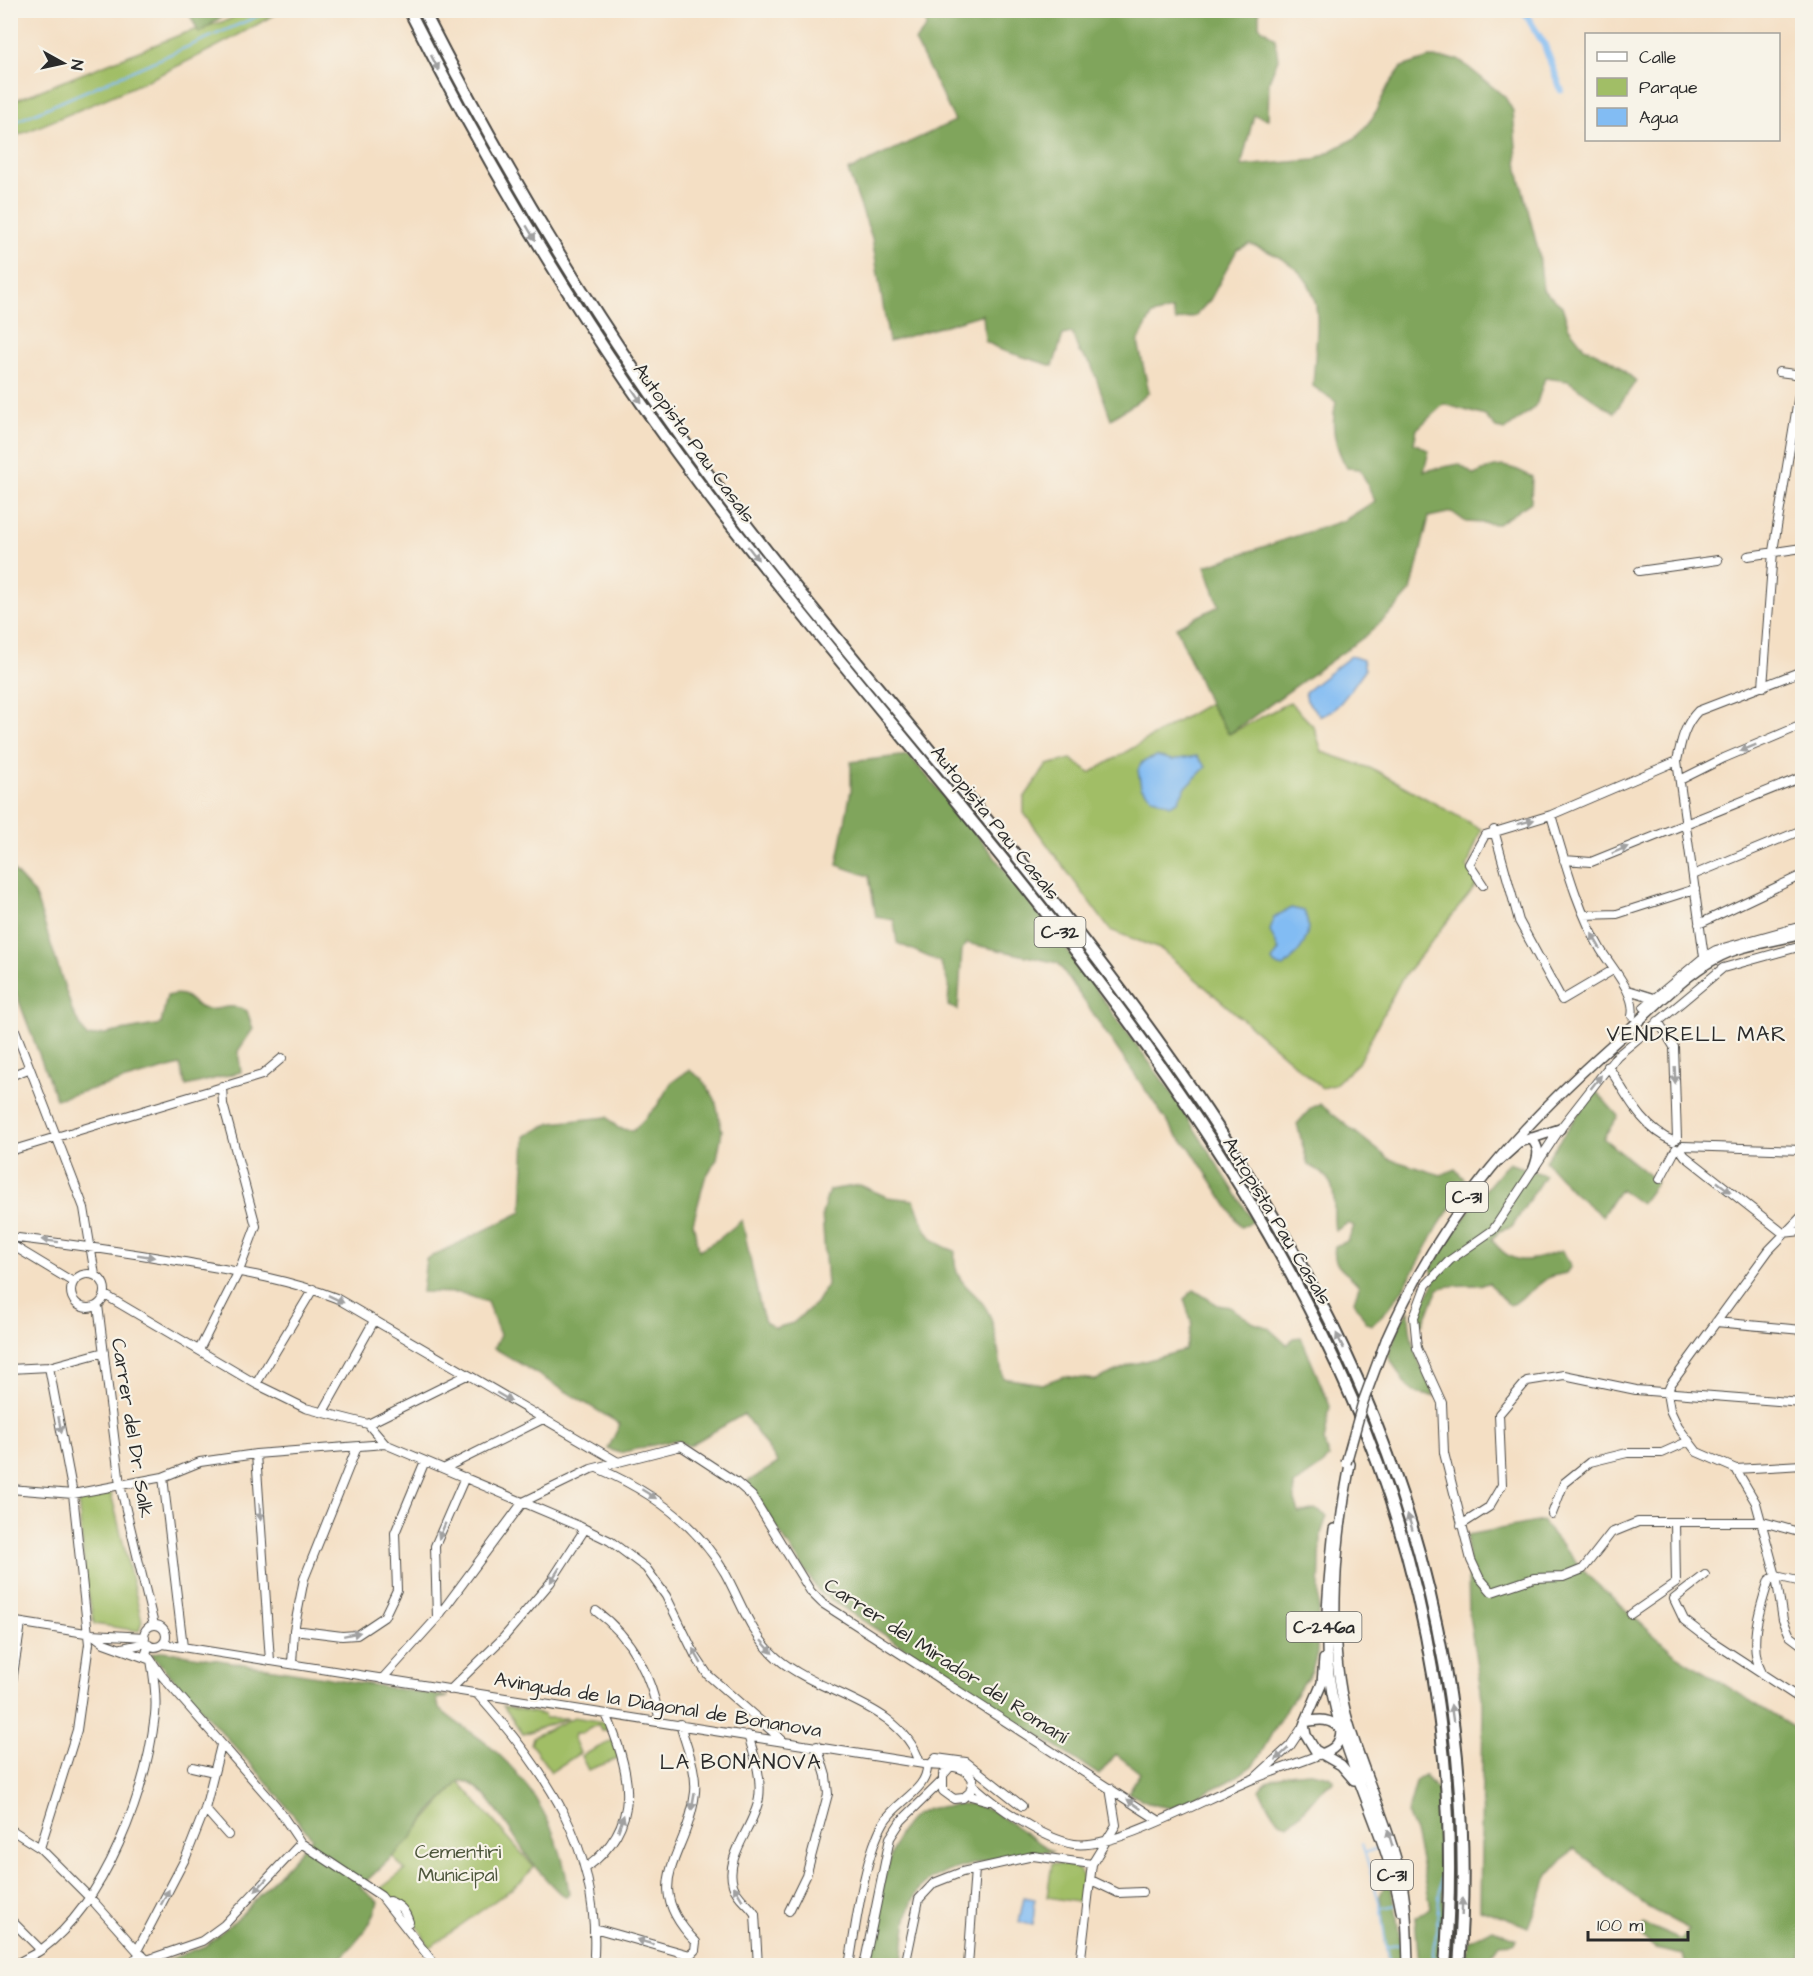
<svg xmlns="http://www.w3.org/2000/svg" width="1813" height="1976" viewBox="0 0 1813 1976" font-family="'Architects Daughter',sans-serif">
	<rect width="100%" height="100%" fill="#f7f3e8"/>
	<filter id="ink" filterUnits="userSpaceOnUse"><feTurbulence type="fractalNoise" baseFrequency=".0167" numOctaves="2"/><feDisplacementMap in="SourceGraphic" scale="12" xChannelSelector="R" yChannelSelector="G"/><feConvolveMatrix kernelMatrix="1 2 1 2 8 2 1 2 1" color-interpolation-filters="sRGB"/></filter>
	<filter id="wash" filterUnits="userSpaceOnUse"><feTurbulence type="fractalNoise" baseFrequency=".008" numOctaves="4" result="noise"/><feDisplacementMap in="SourceGraphic" scale="24" xChannelSelector="R" yChannelSelector="G"/><feGaussianBlur stdDeviation="1.35" result="paint"/><feColorMatrix in="noise" values="0 0 0 0 0 0 0 0 0 0 0 0 0 0 0 0 0 1.4 0 .05"/><feComposite in="paint" operator="in"/></filter>
	<g filter="url(#wash)">
		<rect width="100%" height="100%" fill="#f4dfc4"/>
		<path fill="#a1be66" stroke="#667448" stroke-width="1.5" d="M244 11H280C195 63 102 101 11 138V102L182 34 228 20Z
			M1290 702 1314 727 1322 752 1375 770 1481 829 1467 867 1478 883 1401 980 1358 1063 1334 1085 1322 1088 1162 950 1110 930 1024 813V798L1047 765 1071 759 1090 773 1209 703 1229 734Z
			M111 1493 142 1621 139 1631 94 1624 85 1577 78 1499Z
			M503 1706 544 1715 545 1718H568L523 1734Z
			M574 1717 604 1722 608 1730H601L598 1724 582 1733H575L574 1739 580 1753 551 1772 531 1744 533 1737Z
			M613 1740 620 1758 588 1770 581 1756Z
			M459 1782 534 1867 521 1882 429 1948 420 1930 380 1889 405 1870 393 1857Z
			M1052 1863C1084 1867 1086 1870 1082 1903L1047 1897Z"/>
		<path fill="#80a55b" stroke="#566843" stroke-width="1.5" d="M188 11H229L199 33Z
			M925 11H1259V26L1275 38 1278 59 1269 81 1268 119 1254 115 1241 166 1314 160 1357 137 1373 117 1388 86 1402 67 1429 58 1458 59 1505 97 1513 111 1518 170 1539 254 1543 290 1562 306 1569 328 1584 347 1612 361 1636 381 1614 413 1568 381 1545 378 1536 406 1505 430 1496 428 1485 416 1444 404 1417 429 1414 443 1429 451 1424 471 1459 464 1474 475C1499 462 1508 464 1532 477L1531 502 1498 524 1466 522 1452 512 1429 517 1411 591 1394 610 1367 635 1229 734 1209 703 1176 627 1219 606 1205 566 1345 520 1375 501 1360 469 1347 468C1335 447 1330 427 1336 402L1313 386C1317 312 1334 275 1250 244L1237 250 1210 300 1195 316 1176 321 1172 310 1152 315 1138 342 1149 392C1139 403 1124 409 1111 419L1091 364 1079 352 1072 333 1063 335 1053 366 1001 350 985 341 983 314 889 342 872 238 848 171 955 121 915 41 926 28Z
			M909 755 982 841 1069 953 1171 1092 1253 1221 1241 1227 1190 1148 1177 1136 1058 963 966 943 962 950 958 1010 948 1006 949 985 940 962 897 943 894 920 876 917 869 876 837 865 851 790V762Z
			M11 868 33 892 37 901 73 1013 87 1037 161 1024 167 996C190 989 188 1005 205 1009 221 1012 228 1001 247 1011L253 1029 238 1051 241 1072 186 1086 180 1065 56 1099 11 980Z
			M689 1070 702 1079 715 1099 722 1131 717 1159 705 1178 693 1223 699 1250 719 1239 742 1220 761 1310 765 1322 775 1328 793 1323 816 1303 827 1285 822 1214 829 1190 860 1185 887 1197 914 1200C925 1228 925 1241 955 1251 952 1288 977 1287 989 1314 997 1332 999 1358 1003 1378L1042 1384 1064 1376 1096 1380 1130 1365 1185 1350 1192 1324 1184 1299 1194 1290 1218 1305 1230 1307 1254 1323 1267 1327 1287 1345 1294 1338 1301 1337 1330 1406 1324 1443 1329 1457 1323 1465 1294 1485 1295 1500 1299 1513 1315 1509 1327 1516 1321 1534 1317 1653 1312 1671 1284 1712 1261 1753 1252 1766 1233 1779 1172 1808 1154 1805 1128 1793 1140 1773 1116 1754 1099 1775 819 1592 747 1482 778 1463 744 1414 689 1446 675 1440 620 1453 608 1449 620 1424 494 1348 500 1335 487 1302 461 1293 422 1292 426 1259 522 1212 525 1136 551 1123 607 1117 618 1128 633 1131 657 1106 671 1083Z
			M1595 1090 1618 1116 1603 1138 1657 1182 1641 1204 1620 1189 1602 1216 1573 1192 1545 1161Z
			M1320 1104 1389 1159 1441 1175 1455 1169 1468 1183C1458 1197 1448 1211 1439 1225 1419 1260 1403 1298 1372 1325L1366 1322 1354 1301 1359 1286C1347 1270 1331 1269 1335 1246L1348 1241 1354 1226 1348 1223 1335 1231C1330 1203 1345 1181 1308 1165L1297 1124 1311 1108Z
			M1508 1163 1545 1175 1512 1227 1499 1231 1492 1240C1515 1270 1530 1260 1562 1251L1571 1266 1566 1273 1549 1277 1515 1303 1509 1305 1489 1283C1471 1288 1455 1282 1438 1289L1423 1324 1418 1323 1420 1310 1435 1281 1431 1268 1475 1202Z
			M1409 1311C1409 1346 1420 1365 1435 1396 1402 1395 1404 1378 1388 1356L1402 1320Z
			M1542 1521 1587 1575 1675 1654 1802 1733V1965H1686L1683 1954 1655 1948 1638 1934 1643 1924 1681 1940 1689 1929 1649 1908 1573 1848 1549 1875 1529 1927 1480 1909 1483 1704 1469 1616 1467 1535Z
			M163 1651 448 1697 437 1699 439 1708C453 1722 471 1731 487 1744 533 1782 562 1834 569 1894L566 1897 562 1895C553 1887 544 1877 536 1868 519 1849 487 1780 460 1781L431 1811 410 1840 360 1887 378 1902C372 1929 352 1946 334 1965L151 1966 205 1946 238 1918 312 1838 266 1781 151 1654Z
			M1311 1772 1329 1776 1334 1781C1315 1791 1306 1812 1288 1825L1279 1822 1259 1790C1269 1774 1294 1773 1311 1772Z
			M1424 1775 1441 1794 1444 1926 1439 1965H1419L1415 1918 1431 1907 1415 1832 1407 1814 1417 1779Z
			M970 1804 991 1810 1052 1851C1025 1852 936 1867 920 1888 904 1909 905 1939 902 1964L870 1966C877 1927 883 1836 916 1814 929 1805 954 1806 970 1804Z
			M1387 1879 1395 1903 1403 1965H1388L1380 1896Z
			M1493 1929 1517 1939 1515 1943 1499 1944 1484 1965H1466L1468 1940Z"/>
		<path fill="#82bcf3" stroke="#56748f" stroke-width="1.5" d="M1351 656 1363 660 1365 670C1354 683 1338 714 1320 716L1307 701 1305 692Z
			M1157 756 1172 760 1197 756 1206 767 1185 788 1178 801 1170 805 1152 797 1141 787 1138 770 1142 762Z
			M1291 908 1304 911C1315 935 1301 951 1284 967L1275 965 1272 961 1279 950 1270 931 1274 917Z
			M1024 1897 1035 1899 1033 1925 1019 1922Z"/>
		<g fill="none" stroke-linecap="round" stroke-linejoin="round">
			<path stroke="#82bcf3" stroke-width="2" d="M10 124 272 10
				M1362 1844 1380 1905 1389 1966
				M1365 1853 1377 1848
				M1370 1870 1384 1865
				M1381 1908 1396 1905
				M1387 1947 1402 1944
				M1433 1966 1441 1876"/>
			<path stroke="#82bcf3" stroke-width="7" d="M1523 10 1544 44 1561 90"/>
		</g>
	</g>
	<g filter="url(#ink)">
		<g fill="none" stroke-linecap="round" stroke-linejoin="round">
			<defs>
				<path id="minor" d="M1779 372 1802 375
					M1748 556 1802 548
					M1639 571 1718 560
					M1763 687 1773 551 1802 376
					M1680 780 1724 758 1802 725
					M1551 815C1565 861 1577 909 1601 950 1612 968 1637 995 1632 1016
					M1494 830 1519 921 1562 1000 1613 970
					M1564 860 1591 862 1802 777
					M1693 875 1802 830
					M1483 885 1469 864 1485 835 1551 815 1677 761
					M1584 915 1617 914 1695 889
					M1699 924 1802 875
					M1802 946 1723 968 1617 1056 1560 1129 1493 1230 1450 1260 1426 1285 1414 1317 1417 1348 1442 1403 1444 1453 1471 1560 1479 1577 1492 1592 1534 1578 1563 1577 1583 1569 1611 1533 1638 1522H1763L1802 1533
					M1704 957 1677 761C1681 742 1684 725 1698 711L1802 671
					M1628 990 1654 998
					M1644 1007 1704 957 1716 950 1802 926
					M10 1017 84 1208 95 1275
					M1658 1021 1674 1047 1677 1139
					M1608 1066C1626 1093 1641 1128 1673 1141
					M10 1076 28 1069
					M1683 1146 1802 1150
					M1680 1149 1685 1156 1783 1233 1802 1231
					M10 1151 262 1075 282 1058
					M1660 1179 1676 1149
					M10 1237C69 1244 126 1252 184 1262 236 1271 287 1279 336 1298L618 1462
					M10 1244 73 1282
					M71 1291a17 17 0 1 1 34 0a17 17 0 1 1-34 0Z
					M105 1295 256 1384 305 1408 368 1424 385 1444 579 1526 610 1541 646 1568 666 1596 696 1657 708 1675 782 1740
					M98 1305 120 1485 154 1625
					M1716 1322 1802 1330
					M199 1350 239 1271 256 1226 223 1104 222 1086
					M10 1369 49 1367 104 1352
					M256 1384 313 1289
					M1667 1393 1670 1410 1678 1427 1697 1452 1736 1469 1756 1503 1776 1576 1783 1620 1790 1636 1802 1645
					M1667 1393 1671 1384 1769 1250 1802 1216
					M323 1412 374 1321
					M368 1424 467 1375
					M256 1454 270 1661
					M445 1468 543 1419
					M597 1468C649 1490 696 1523 725 1573 741 1602 751 1635 777 1658 821 1696 901 1702 920 1763
					M1736 1469 1802 1465
					M163 1477 183 1647
					M10 1489 73 1494 163 1477 200 1462 256 1454 385 1444
					M1552 1514 1564 1483 1590 1462 1627 1453H1662L1689 1441
					M1461 1525 1489 1507 1502 1485 1499 1414 1527 1381 1564 1375 1636 1390 1802 1403
					M1705 1575 1674 1599 1684 1620 1710 1640 1802 1700
					M596 1611C633 1638 651 1676 660 1721
					M1631 1614 1676 1583 1675 1522
					M437 1618 435 1546 465 1477
					M10 1621 92 1634 145 1637
					M144 1636a11 11 0 1 1 22 0a11 11 0 1 1-22 0Z
					M294 1630 342 1636 357 1635 384 1617 397 1590 395 1533 425 1461
					M163 1644 930 1765C945 1767 965 1763 973 1780L970 1792 963 1798 954 1799 943 1791V1775L950 1767
					M149 1645 146 1653 162 1676 276 1806 301 1843 381 1896 436 1966
					M122 1648 147 1643
					M292 1664 294 1630 304 1579 357 1447
					M1762 1673C1747 1645 1760 1608 1769 1580L1776 1576 1802 1582
					M382 1679 437 1618 523 1502 591 1469 681 1446 736 1482 752 1496 811 1592 822 1603 1158 1820
					M450 1690 504 1637 550 1583 583 1532 579 1526
					M10 1694 21 1624
					M478 1695C547 1772 599 1847 594 1955
					M748 1735C754 1755 762 1776 759 1798 755 1826 724 1856 733 1885 737 1898 748 1903 755 1914L758 1966
					M930 1765 936 1758 966 1762 1022 1806
					M192 1767 214 1772
					M1256 1777 1290 1746 1304 1725
					M973 1785C996 1806 1043 1839 1074 1844 1115 1850 1211 1795 1253 1779 1276 1770 1299 1763 1321 1754
					M967 1795 989 1801
					M205 1809 228 1835
					M10 1829 40 1848 94 1902 141 1955
					M40 1848 77 1730 89 1644 73 1494 49 1367
					M586 1868C644 1825 631 1771 606 1714
					M1091 1880 1118 1893 1142 1892
					M387 1902 389 1901C400 1905 405 1910 409 1922L405 1925
					M789 1911 806 1876 828 1794 826 1776 817 1746
					M10 1919 41 1950
					M594 1928 690 1955 695 1950 696 1942C637 1882 689 1856 695 1792 697 1770 686 1746 680 1724
					M138 1949 186 1857 205 1809 221 1745
					M147 1960 202 1941 224 1925 301 1843
					M13 1966C22 1960 32 1956 41 1950 106 1902 146 1792 155 1715 157 1696 154 1677 151 1660L104 1643 92 1634
					M138 1966 136 1958 142 1955 147 1960 146 1966
					M849 1966C856 1924 864 1857 884 1822 896 1801 929 1790 927 1764
					M864 1966 890 1838 901 1821 941 1782
					M905 1966 919 1899 934 1883 962 1872 1033 1856 1092 1864
					M968 1966 975 1869
					M1012 1966H1027
					M1080 1966 1092 1864 1116 1825 1110 1788"/>
				<path id="major" d="M1531 1138C1540 1148 1539 1155 1534 1168
					M1500 1160 1520 1142 1560 1129
					M1386 1340C1445 1207 1523 1122 1631 1028 1654 1007 1688 973 1715 959 1741 944 1774 942 1802 934
					M1350 1464C1335 1540 1327 1638 1346 1714 1360 1767 1386 1817 1399 1870 1407 1902 1407 1933 1408 1966
					M1334 1529C1328 1589 1320 1652 1336 1711 1353 1779 1389 1842 1401 1911
					M1324 1659 1322 1683 1304 1725 1306 1735 1315 1750 1341 1765 1354 1780
					M1305 1722C1320 1719 1331 1718 1341 1730
					M1321 1754C1334 1750 1340 1744 1341 1731"/>
				<path id="highway" d="M409 10C500 190 604 362 728 521 946 802 1209 1068 1352 1399 1429 1576 1461 1773 1445 1966
					M423 10C511 183 612 348 729 502 823 626 926 743 1023 864 1149 1021 1275 1193 1357 1378 1438 1561 1475 1765 1459 1966"/>
			</defs>
			<use href="#minor" stroke="#494642" stroke-width="10"/>
			<use href="#major" stroke="#494642" stroke-width="12"/>
			<use href="#highway" stroke="#494642" stroke-width="14"/>
			<use href="#minor" stroke="#fff" stroke-width="8"/>
			<use href="#major" stroke="#fff" stroke-width="9"/>
			<use href="#highway" stroke="#fff" stroke-width="10"/>
			<defs>
				<path id="major-bridge" d="M1346 1463 1363 1402 1386 1340"/>
			</defs>
			<use href="#major-bridge" stroke="#494642" stroke-width="12" stroke-linecap="butt"/>
			<use href="#major-bridge" stroke="#fff" stroke-width="9"/>
		</g>
		<defs><path id="oneway-solid" d="M-6-.8H1V-3.2L6.5 0L1 3.2V.8H-6Z" transform="scale(1.5)"/></defs>
		<g fill="#a0a0a0">
			<use href="#oneway-solid" transform="translate(435 63) rotate(63)"/>
			<use href="#oneway-solid" transform="translate(531 233) rotate(59)"/>
			<use href="#oneway-solid" transform="translate(637 396) rotate(56)"/>
			<use href="#oneway-solid" transform="translate(753 553) rotate(52)"/>
			<use href="#oneway-solid" transform="translate(1748 748) rotate(158)"/>
			<use href="#oneway-solid" transform="translate(1526 822) rotate(-15)"/>
			<use href="#oneway-solid" transform="translate(1620 850) rotate(-23)"/>
			<use href="#oneway-solid" transform="translate(1596 941) rotate(-120)"/>
			<use href="#oneway-solid" transform="translate(1675 1075) rotate(88)"/>
			<use href="#oneway-solid" transform="translate(1596 1082) rotate(-52)"/>
			<use href="#oneway-solid" transform="translate(1724 1187) rotate(38)"/>
			<use href="#oneway-solid" transform="translate(50 1241) rotate(-173)"/>
			<use href="#oneway-solid" transform="translate(146 1256) rotate(9)"/>
			<use href="#oneway-solid" transform="translate(336 1299) rotate(26)"/>
			<use href="#oneway-solid" transform="translate(1340 1341) rotate(-116)"/>
			<use href="#oneway-solid" transform="translate(504 1397) rotate(30)"/>
			<use href="#oneway-solid" transform="translate(60 1425) rotate(79)"/>
			<use href="#oneway-solid" transform="translate(649 1494) rotate(32)"/>
			<use href="#oneway-solid" transform="translate(260 1512) rotate(86)"/>
			<use href="#oneway-solid" transform="translate(1410 1522) rotate(-107)"/>
			<use href="#oneway-solid" transform="translate(442 1531) rotate(113)"/>
			<use href="#oneway-solid" transform="translate(555 1575) rotate(123)"/>
			<use href="#oneway-solid" transform="translate(352 1634) rotate(-12)"/>
			<use href="#oneway-solid" transform="translate(767 1647) rotate(48)"/>
			<use href="#oneway-solid" transform="translate(697 1656) rotate(-120)"/>
			<use href="#oneway-solid" transform="translate(1452 1713) rotate(-98)"/>
			<use href="#oneway-solid" transform="translate(1282 1754) rotate(137)"/>
			<use href="#oneway-solid" transform="translate(693 1802) rotate(100)"/>
			<use href="#oneway-solid" transform="translate(1134 1804) rotate(-145)"/>
			<use href="#oneway-solid" transform="translate(621 1823) rotate(-71)"/>
			<use href="#oneway-solid" transform="translate(1390 1838) rotate(-107)"/>
			<use href="#oneway-solid" transform="translate(261 1885) rotate(133)"/>
			<use href="#oneway-solid" transform="translate(738 1893) rotate(-121)"/>
			<use href="#oneway-solid" transform="translate(165 1897) rotate(-62)"/>
			<use href="#oneway-solid" transform="translate(1462 1907) rotate(-88)"/>
			<use href="#oneway-solid" transform="translate(645 1942) rotate(-164)"/>
		</g>
	</g>
	<g text-anchor="middle" dominant-baseline="central" stroke-width="4.5" stroke-linejoin="round" paint-order="stroke">
		<g fill="#f7f3e8" stroke="#686764" stroke-width="1.5">
			<rect x="1034.5" y="917" width="51" height="30" rx="4.5"/>
			<rect x="1446" y="1182" width="42" height="30" rx="4.5"/>
			<rect x="1286.5" y="1612" width="75" height="30" rx="4.5"/>
			<rect x="1371" y="1860" width="42" height="30" rx="4.5"/>
		</g>
		<g font-size="18" font-weight="bold" fill="#2b2b2b">
			<text x="1060" y="932">C-32</text>
			<text x="1467" y="1197">C-31</text>
			<text x="1324" y="1627">C-246a</text>
			<text x="1392" y="1875">C-31</text>
		</g>
		<g font-size="20" fill="#2b2b2b" stroke="#f7f3e8">
			<text transform="translate(694 443) rotate(54)">Autopista Pau Casals</text>
			<text transform="translate(995 823) rotate(51)">Autopista Pau Casals</text>
			<text transform="translate(1277 1221) rotate(59)">Autopista Pau Casals</text>
			<text transform="translate(132 1428) rotate(81)">Carrer del Dr. Salk</text>
			<text transform="translate(946 1661) rotate(33)">Carrer del Mirador del Romaní</text>
			<text transform="translate(658 1705) rotate(9)">Avinguda de la Diagonal de Bonanova</text>
		</g>
		<g font-size="20" fill="#4e573d" stroke="#f7f3e8">
			<text x="458" y="1852">Cementiri<tspan x="458" dy="23">Municipal</tspan></text>
		</g>
		<g font-size="21" letter-spacing="1.5" fill="#2b2b2b" stroke="#f7f3e8">
			<text x="1697" y="1034">VENDRELL MAR</text>
			<text x="741" y="1762">LA BONANOVA</text>
		</g>
	</g>
	<rect width="1813" height="1976" fill="none" stroke="#f7f3e8" stroke-width="36"/>
	<rect x="1585" y="33" width="195" height="108" fill="#f7f3e8" stroke="#a5a39c" stroke-width="1.5"/>
	<rect x="1597" y="52" width="30" height="9" fill="#ffffff" stroke="#a5a39c" stroke-width="1.5"/>
	<text x="1639" y="63" font-size="18" fill="#2b2b2b">Calle</text>
	<rect x="1597" y="78" width="30" height="18" fill="#a1be66" stroke="#a5a39c" stroke-width="1.5"/>
	<text x="1639" y="93" font-size="18" fill="#2b2b2b">Parque</text>
	<rect x="1597" y="108" width="30" height="18" fill="#82bcf3" stroke="#a5a39c" stroke-width="1.5"/>
	<text x="1639" y="123" font-size="18" fill="#2b2b2b">Agua</text>
	<g transform="translate(63 63) rotate(98)" stroke="#f7f3e8" stroke-width="4.5" paint-order="stroke">
	<path d="M0-4.5L10 22L0 15L-10 22Z" fill="#2b2b2b"/>
	<text y="-9" font-size="16" font-weight="bold" text-anchor="middle" fill="#2b2b2b">N</text>
	</g>
	<path d="M1588 1931v9h100v-9" fill="none" stroke="#2b2b2b" stroke-width="3"/>
	<text x="1597" y="1931" font-size="18" fill="#2b2b2b" stroke="#f7f3e8" stroke-width="4.5" paint-order="stroke">100 m</text>
</svg>
